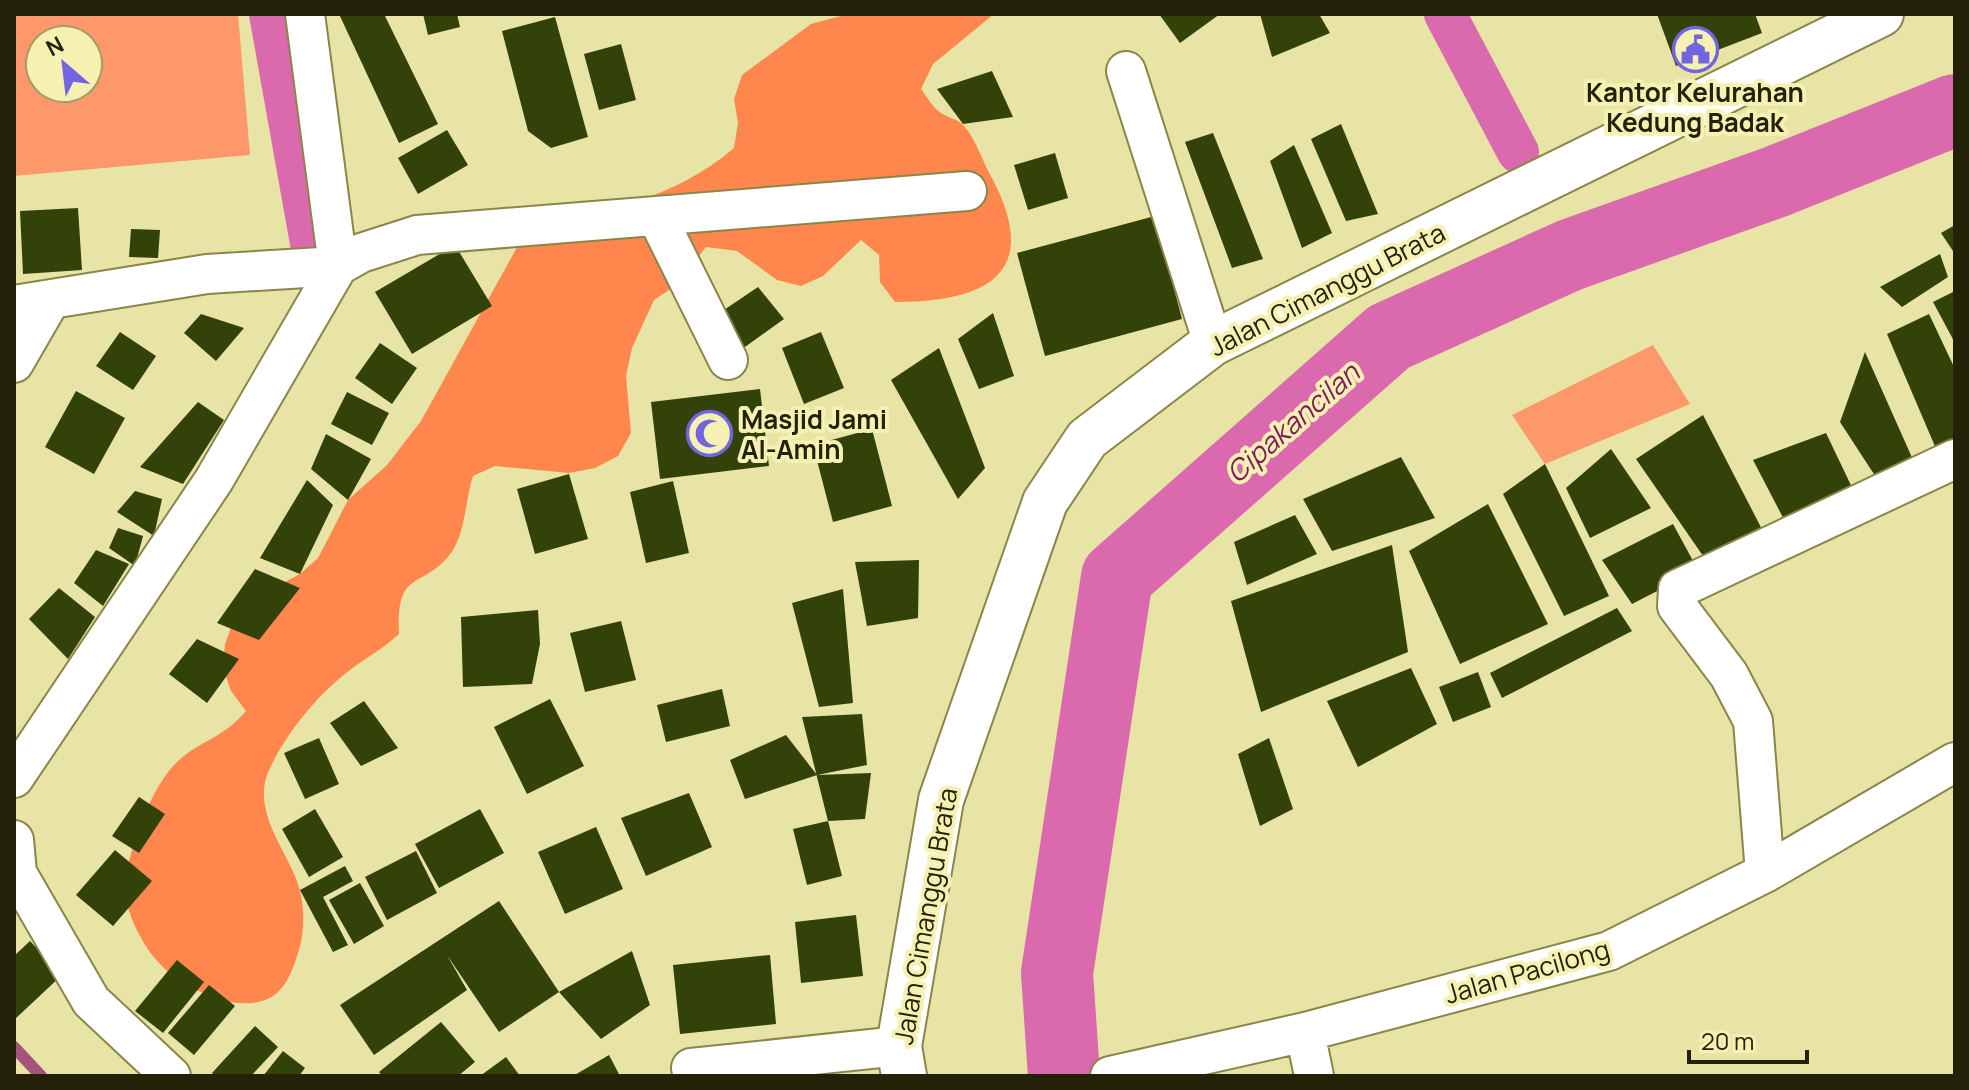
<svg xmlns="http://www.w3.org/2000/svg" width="1969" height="1090" viewBox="0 0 1969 1090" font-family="Manrope,sans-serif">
	<rect width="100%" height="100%" fill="#e8e4a5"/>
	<path fill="#fc986a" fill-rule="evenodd" d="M14 14H238L250 155 14 176ZM40 40H88V88H40Z
		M1653 345 1690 404 1545 464 1512 415Z"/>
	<path fill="#ff874e" d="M848 14H994L933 64 921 89C927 97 933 108 941 113 947 117 957 119 962 124 975 136 983 163 992 178 1043 275 985 302 895 302L880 282 879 255 861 240 823 276 801 286 777 280 737 251 706 247 675 286 654 300 632 348 626 376 631 433 618 456 595 468 569 473 495 466 473 476C465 500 466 532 451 553 422 591 396 567 399 634 383 649 367 657 350 670 319 693 287 732 270 768 251 806 281 843 295 876 305 899 306 929 298 953 294 966 289 981 279 991 249 1021 184 990 160 964 141 944 120 904 126 876 132 842 152 785 178 761 201 740 222 739 246 711L231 691 223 668 225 644 233 622 248 602 300 574 318 558 348 500 387 465 421 421 526 231C600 213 675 199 734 148L738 123 734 99 742 75 811 24Z"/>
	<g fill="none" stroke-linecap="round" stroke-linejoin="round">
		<path stroke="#a4537c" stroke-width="12" d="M14 1047 41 1076"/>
		<path stroke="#db69ae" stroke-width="42" d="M270 14 311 243
			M1445 14 1518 152"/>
		<path stroke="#db69ae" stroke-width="72" d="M1064 1076 1057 973 1117 577 1389 337 1570 255 1775 182 1955 110"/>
	</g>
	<path fill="#324209" d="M339 14H384L438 124 399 143Z
		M423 14H457L460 27 428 35Z
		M1159 14H1220L1180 43Z
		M1260 14H1319L1330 33 1272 57Z
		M1657 14H1755L1762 33 1676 66Z
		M555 17 588 137 551 148 528 131 502 31Z
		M621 44 636 100 599 110 584 54Z
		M992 71 1013 117 963 124 937 89Z
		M1341 124 1378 214 1346 221 1311 139Z
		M447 130 468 165 418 194 398 158Z
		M1213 133 1263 259 1232 268 1185 142Z
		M1294 145 1332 233 1302 248 1270 161Z
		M1055 153 1068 198 1028 210 1014 165Z
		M78 208 82 270 23 274 20 211Z
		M1155 216 1182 319 1045 356 1017 253Z
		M1955 225V254L1941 233Z
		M131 229 160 230 158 258 129 257Z
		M455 245 492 306 412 354 375 292Z
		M1940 254 1948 277 1902 307 1880 287Z
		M758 287 784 319 738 352 715 316Z
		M1955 291V343L1933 302Z
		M993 313 1014 376 979 389 958 339Z
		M201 314 244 328 216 361 184 333Z
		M1929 314 1955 369V441L1937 451 1887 334Z
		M120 332 156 356 133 390 96 366Z
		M821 332 844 388 804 404 782 348Z
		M380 343 417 368 392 404 355 378Z
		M939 348 985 468 958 499 891 380Z
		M1865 352 1918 471 1883 488 1840 422Z
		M760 389 769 466 660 479 651 402Z
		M76 391 125 418 94 474 45 447Z
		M347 392 389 413 372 445 331 424Z
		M198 402 224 420 183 484 140 467Z
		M1703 415 1767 539 1710 566 1636 459Z
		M872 429 892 506 833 522 813 445Z
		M1826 433 1858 500 1790 531 1753 460Z
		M326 434 371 459 348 500 311 469Z
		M1611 449 1651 508 1590 538 1566 488Z
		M1401 457 1435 518 1332 551 1303 499Z
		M1545 464 1609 596 1564 616 1503 494Z
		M569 474 588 539 535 554 517 489Z
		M307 480 333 505 300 574 260 558Z
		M673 481 689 553 646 563 630 492Z
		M135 491 162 499 154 536 117 512Z
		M1488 504 1548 624 1460 664 1409 551Z
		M1295 515 1317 554 1247 585 1234 542Z
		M1673 524 1698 570 1632 604 1602 560Z
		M118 528 143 536 135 566 109 548Z
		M1392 545 1408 652 1261 712 1231 601Z
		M96 550 129 564 103 606 74 583Z
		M919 560 918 618 867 626 855 562Z
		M255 569 300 588 259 640 217 623Z
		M59 588 95 617 68 659 29 619Z
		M843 589 853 703 819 707 792 603Z
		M1617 608 1632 631 1502 698 1490 673Z
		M538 610 540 644 532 684 463 687 461 617Z
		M621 621 636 680 585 692 570 633Z
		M197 639 239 659 207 703 169 674Z
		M1411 668 1437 724 1358 767 1327 701Z
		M1478 672 1491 707 1453 722 1439 687Z
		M722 689 730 726 666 742 657 705Z
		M550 699 584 766 527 794 494 727Z
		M364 701 398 748 361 766 330 723Z
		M862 714 867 765 817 775 871 773 865 819 828 821 802 717Z
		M786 735 817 775 745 799 730 760Z
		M319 738 339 784 305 799 284 753Z
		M1269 738 1293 809 1260 826 1238 754Z
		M689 793 712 847 646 876 621 818Z
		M139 797 165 814 139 853 112 836Z
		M315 809 343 857 309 877 282 829Z
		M480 809 504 853 439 888 415 844Z
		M828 821 842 876 807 885 793 829Z
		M596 827 623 889 565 914 538 852Z
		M115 850 152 881 113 926 76 895Z
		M416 851 437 893 387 920 365 877Z
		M345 866 353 881 323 897 348 945 333 952 300 890Z
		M360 883 384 926 354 944 329 900Z
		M499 901 559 992 499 1032 447 955 467 990 374 1055 340 1005Z
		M856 915 863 976 801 983 795 922Z
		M30 941 62 975 14 1020V956Z
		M632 951 650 1005 601 1039 559 992Z
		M770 955 776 1024 680 1034 673 965Z
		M177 960 204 982 163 1033 135 1011Z
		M209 985 235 1006 194 1055 168 1033Z
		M441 1022 475 1062 458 1076H382L379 1072Z
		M255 1026 278 1047 251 1076H215L212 1073Z
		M283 1051 305 1068 299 1076H263Z
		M609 1055 620 1076H573Z
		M506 1057 520 1076H480Z"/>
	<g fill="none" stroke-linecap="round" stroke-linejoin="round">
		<defs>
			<path id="street" d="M1126 71 1213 343
				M657 217 728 360
				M14 305 207 274 338 266 361 253 417 235 967 191
				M14 363 51 299
				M14 778 214 480 338 266 305 14
				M14 840 17 873 91 1001 171 1076
				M1765 873 1753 721 1729 675 1677 606 1678 589 1955 459
				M1305 1032 1314 1076
				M691 1068 899 1046
				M1110 1076 1305 1032 1609 951 1765 873 1955 762"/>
			<path id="secondary" d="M904 1076 899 1046 941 800 1045 502 1087 439 1213 343 1881 14"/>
		</defs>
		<use href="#street" stroke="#8a864a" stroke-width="42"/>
		<use href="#secondary" stroke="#8a864a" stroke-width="48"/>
		<use href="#street" stroke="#fff" stroke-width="38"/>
		<use href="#secondary" stroke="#fff" stroke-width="44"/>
	</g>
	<defs>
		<symbol id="civic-ring" viewBox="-11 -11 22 22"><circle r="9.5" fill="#f5f1b2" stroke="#7364df" stroke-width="1.5"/><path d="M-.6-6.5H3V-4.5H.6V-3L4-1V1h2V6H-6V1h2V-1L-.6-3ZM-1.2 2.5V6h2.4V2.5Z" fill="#7364df"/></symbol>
		<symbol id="mosque-ring" viewBox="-11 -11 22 22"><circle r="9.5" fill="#f5f1b2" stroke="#7364df" stroke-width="1.5"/><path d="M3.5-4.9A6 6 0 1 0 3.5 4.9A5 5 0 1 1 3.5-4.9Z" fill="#7364df"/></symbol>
	</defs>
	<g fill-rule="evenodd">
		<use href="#civic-ring" x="1670" y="24" width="51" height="51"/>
		<use href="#mosque-ring" x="684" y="408" width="51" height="51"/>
	</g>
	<g text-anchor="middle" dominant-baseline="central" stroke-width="8" stroke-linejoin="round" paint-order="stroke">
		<g font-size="26" font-weight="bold" fill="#232107" stroke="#f5f1b2">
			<text x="1695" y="92">Kantor Kelurahan<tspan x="1695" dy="30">Kedung Badak</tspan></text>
			<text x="741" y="419" text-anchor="start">Masjid Jami<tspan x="741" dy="30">Al-Amin</tspan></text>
		</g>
		<g font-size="26" fill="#232107" stroke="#f5f1b2">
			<text transform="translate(1327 289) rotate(-27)">Jalan Cimanggu Brata</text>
			<text transform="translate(925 916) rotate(-80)">Jalan Cimanggu Brata</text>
			<text transform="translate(1527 971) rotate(-16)">Jalan Pacilong</text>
		</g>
		<g font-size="28" font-style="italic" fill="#811b5f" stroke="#f5f1b2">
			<text transform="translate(1292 422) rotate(-41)">Cipakancilan</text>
		</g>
	</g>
	<rect width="1969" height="1090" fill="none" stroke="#232107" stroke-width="32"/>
	<g transform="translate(64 64) rotate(332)"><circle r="38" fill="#f5f1b2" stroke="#a19e6e" stroke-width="2"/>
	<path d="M0-6L14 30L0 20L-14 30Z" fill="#7364df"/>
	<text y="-12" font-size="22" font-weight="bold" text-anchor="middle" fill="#232107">N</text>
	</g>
	<path d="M1689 1050v12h118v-12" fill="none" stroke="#232107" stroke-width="4"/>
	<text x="1701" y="1050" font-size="24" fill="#232107" stroke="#f5f1b2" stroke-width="6" paint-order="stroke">20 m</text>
</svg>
